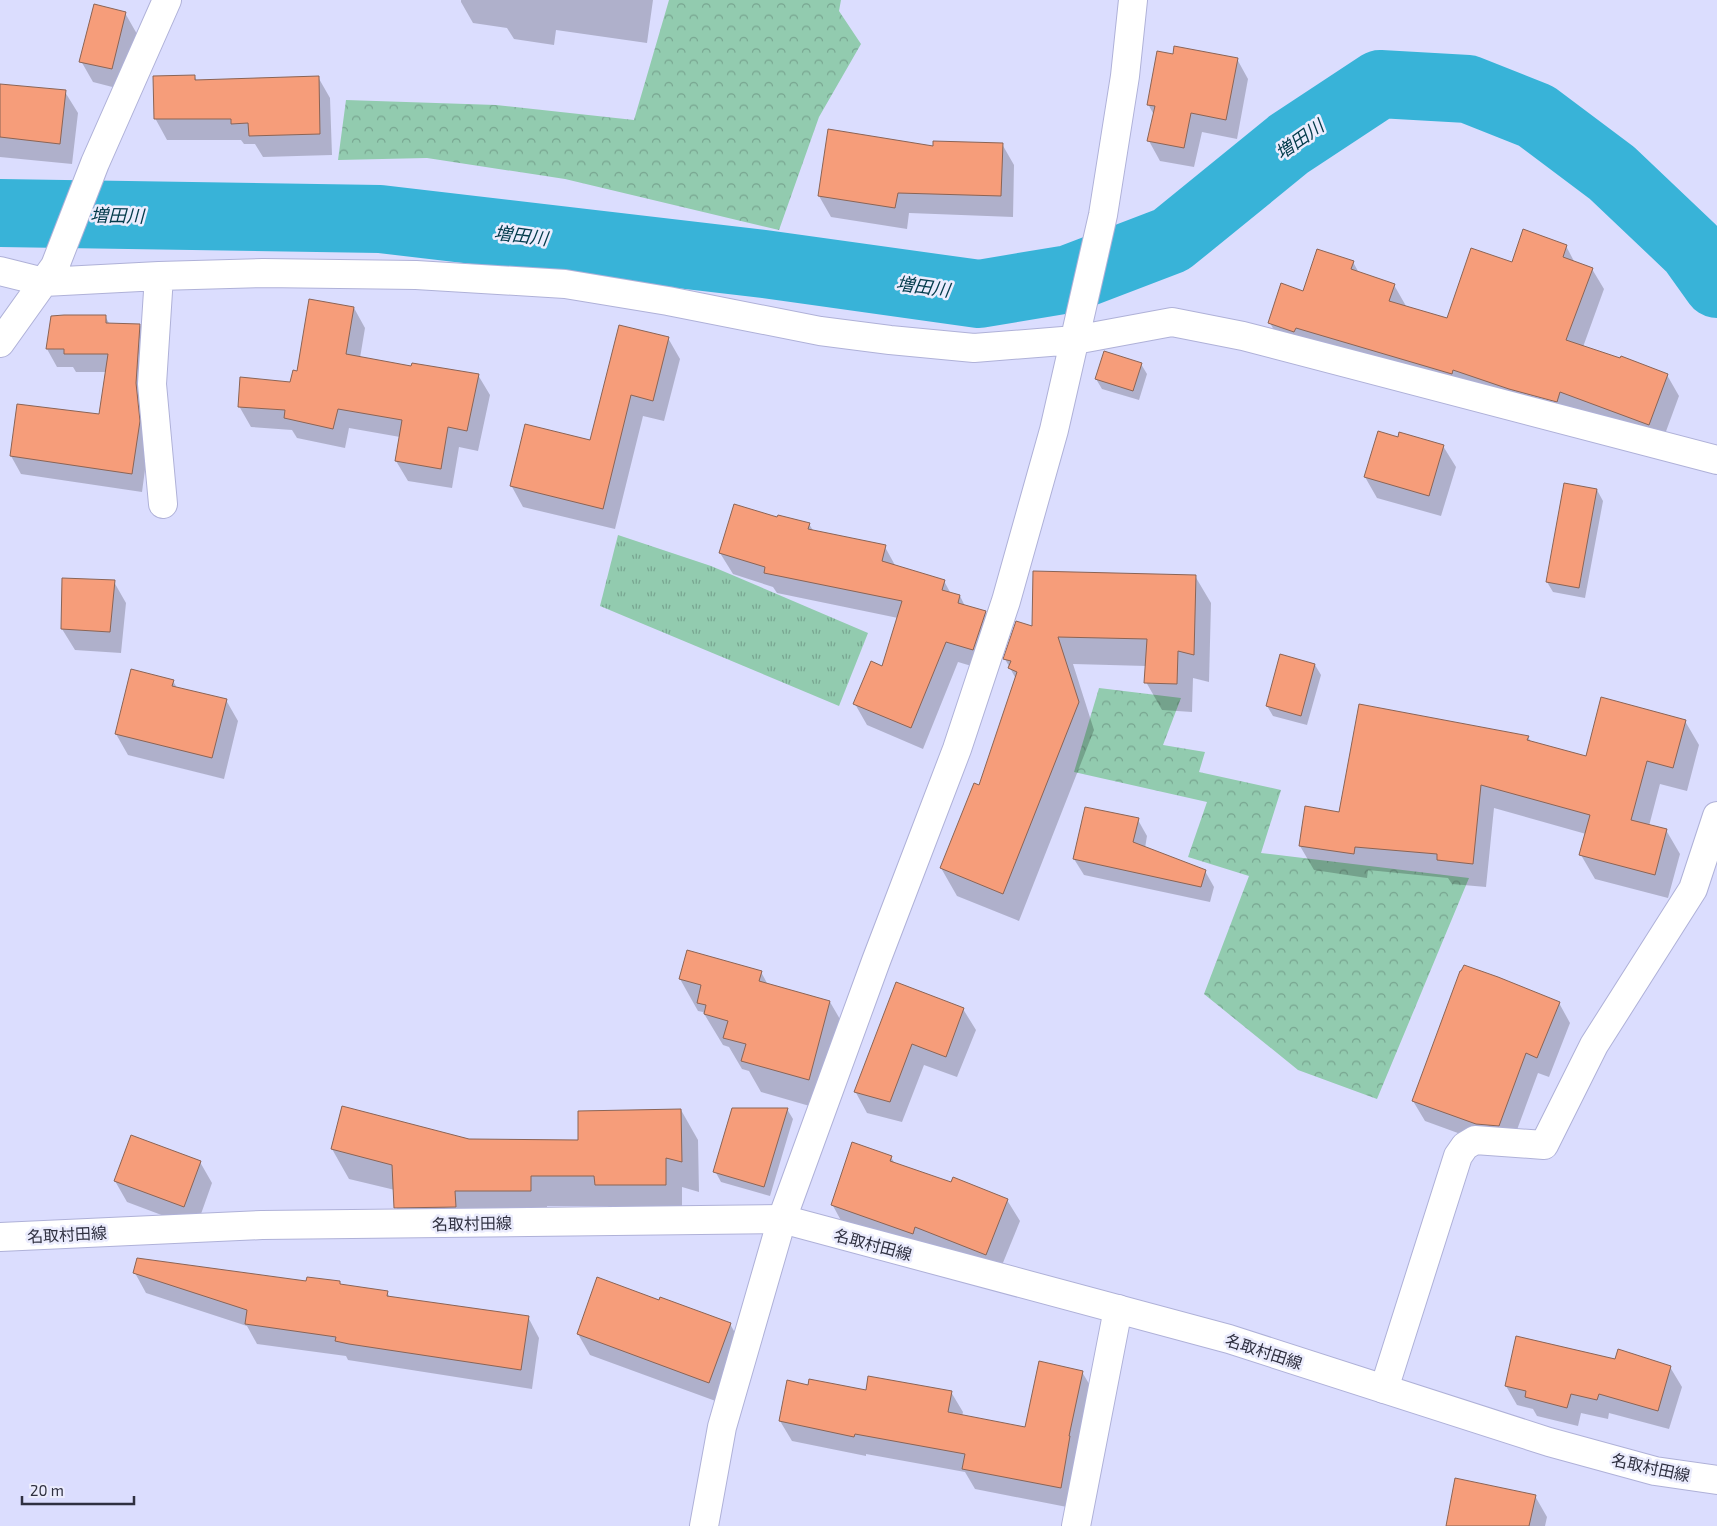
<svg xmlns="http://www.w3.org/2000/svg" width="1717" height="1526" viewBox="0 0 1717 1526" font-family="'Exo 2','Noto Sans JP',sans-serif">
	<defs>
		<pattern id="grass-tufts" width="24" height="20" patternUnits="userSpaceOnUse" patternTransform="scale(1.25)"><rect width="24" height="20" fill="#92cbaf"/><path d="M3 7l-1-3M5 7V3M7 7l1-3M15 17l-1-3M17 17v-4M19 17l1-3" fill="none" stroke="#78a590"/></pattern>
		<pattern id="forest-crowns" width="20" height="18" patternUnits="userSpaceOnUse" patternTransform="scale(1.25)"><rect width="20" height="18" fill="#92cbaf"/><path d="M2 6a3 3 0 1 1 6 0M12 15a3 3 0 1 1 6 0" fill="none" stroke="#78a590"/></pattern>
	</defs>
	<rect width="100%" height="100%" fill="#dbddfe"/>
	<path fill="url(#grass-tufts)" d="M618 535 711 566 868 633 839 706 600 606Z"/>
	<path fill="url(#forest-crowns)" d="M669 0H841L839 11 861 44 819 117 779 230 565 179 427 158 338 160 346 100 496 105 634 120Z
		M1099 688 1181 698 1163 745 1205 752 1199 772 1281 790 1261 853 1469 878 1377 1099 1298 1070 1204 994 1249 876 1188 857 1207 802 1074 772Z"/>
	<path fill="#0003" d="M461 0H653L647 43 556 30 554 45 514 39 507 28 473 23 461 2Z
		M125 13 137 34 124 90 93 82 81 61Z
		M1174 56 1237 59 1248 79 1237 139 1202 132 1194 167 1160 161 1149 141 1154 115 1148 104Z
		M195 77 197 81 318 77 330 98 332 155 263 157 255 144H244L241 140H167L155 118Z
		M0 85 65 92 78 113 72 164 0 157Z
		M1002 144 1014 165 1013 217 909 213 907 229 831 217 819 196 934 148Z
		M1566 246 1575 263 1592 269 1604 289 1583 347 1667 375 1679 396 1661 445 1282 344 1270 323 1304 293 1353 262 1359 273 1394 285 1406 306 1448 320 1512 263Z
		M354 308 365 328 360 358 412 367 478 375 490 395 478 451 459 447 452 488 408 481 396 461 400 437 349 428 345 448 297 438 292 430 251 427 239 406 291 383 298 373Z
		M105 316 110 325H140L150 343 149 440 142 492 21 474 11 456 100 415 107 372H76L73 367H57L47 349Z
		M668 338 680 359 664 421 643 416 615 529 523 507 511 485 591 442Z
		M1141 364 1147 374 1139 400 1102 389 1096 379Z
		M1399 438 1443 446 1456 467 1441 516 1377 498 1365 477Z
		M1597 490 1603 501 1585 598 1553 592 1547 582Z
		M778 519 809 524 814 532 885 547 896 567 944 581 951 594 960 596 965 606 985 613 997 634 985 670 958 662 923 749 867 725 855 704 883 667 898 618 777 593 773 587 733 574 720 553Z
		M1195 576 1211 603 1209 682 1193 678 1192 712 1162 710 1146 682V666L1073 664 1094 730 1019 921 957 896 941 868 980 787 1016 679 1005 659 1034 628Z
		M114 582 126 603 121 653 75 650 62 629Z
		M1315 665 1321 675 1307 725 1273 716 1267 706Z
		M173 681 177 688 226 700 238 721 224 779 128 755 116 734Z
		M1685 721 1699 745 1687 791 1660 784 1649 826 1666 830 1680 854 1668 898 1595 879 1581 855 1586 834 1494 808 1486 887 1452 884 1448 878 1368 870 1367 878 1314 870 1300 846 1340 813 1528 737 1531 742 1587 757Z
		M1138 820 1147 836 1145 848 1205 871 1214 887 1210 902 1084 875 1074 859Z
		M761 972 768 985 830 1002 848 1033 827 1111 761 1092 749 1071 742 1069 729 1047 723 1045 703 1012 698 1011 680 979Z
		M897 983 963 1009 976 1030 957 1077 924 1065 902 1122 867 1113 855 1091Z
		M1559 1003 1570 1023 1549 1077 1538 1073 1511 1146 1488 1144 1425 1121 1413 1101Z
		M787 1109 793 1119 770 1196 721 1182 715 1171Z
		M681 1110 698 1140 699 1192 682 1187V1214L613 1215 608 1206H547V1220H472L473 1237H413L396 1207 395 1190 349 1179 332 1149 469 1140 579 1141Z
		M891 1157 895 1164 952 1184 1007 1200 1020 1221 998 1275 844 1226 832 1204Z
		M200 1162 212 1183 196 1228 127 1202 115 1181Z
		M135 1273 307 1282H339L342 1286 387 1292 390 1298 528 1317 539 1338 532 1389 348 1360 346 1356 257 1344 247 1326 146 1293Z
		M730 1324 742 1345 721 1403 590 1355 578 1334Z
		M1670 1367 1682 1387 1669 1429 1609 1413 1608 1419 1581 1413 1578 1426 1537 1416 1533 1409 1517 1405 1506 1386Z
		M1082 1372 1094 1392 1072 1508 975 1489 965 1472 866 1454V1456L792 1441 780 1421 809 1386 867 1392H951L963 1412 962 1416 1026 1429Z
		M1535 1496 1547 1517 1545 1526H1447Z"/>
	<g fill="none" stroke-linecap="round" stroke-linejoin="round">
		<path stroke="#38b3d8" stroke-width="68" d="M0 213 380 219 764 264 979 294 1069 279 1171 240 1289 144 1380 84 1468 89 1536 116 1612 173 1692 249 1717 284"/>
	</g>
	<path fill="#f69d7a" stroke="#8b6455" d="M94 4 126 12 112 69 79 62Z
		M1174 46 1238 58 1226 120 1191 113 1184 148 1147 141 1155 106 1147 105 1157 51 1173 54Z
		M195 75V80L319 76 320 134 249 136 248 123 231 124V119H154L153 76Z
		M0 84 66 90 60 144 0 137Z
		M828 129 933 146V141L1003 143 1001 196 898 193 895 208 818 196Z
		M1523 229 1567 245 1563 257 1593 268 1566 340 1620 358 1621 356 1668 374 1649 425 1560 392 1557 402 1509 389 1453 370 1452 374 1296 328 1294 332 1268 323 1281 283 1303 291 1317 249 1354 261 1351 269 1395 284 1389 301 1447 318 1471 248 1512 262Z
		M309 299 354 307 346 354 411 366 412 363 479 374 467 431 448 427 441 469 395 461 402 420 338 409 333 429 284 418 285 410 238 407 240 377 290 382 293 370 297 371Z
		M64 315H106V323L140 324 136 383 140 421 132 474 10 456 17 404 99 414 108 354H64V349H46L51 316Z
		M619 325 669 337 653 401 631 395 603 509 510 486 525 424 590 440Z
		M1104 351 1142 363 1133 391 1095 379Z
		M1378 431 1398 437 1399 432 1444 445 1429 496 1364 477Z
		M1564 483 1597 489 1579 588 1546 582Z
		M734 504 777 517 778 515 810 523 808 529 886 545 882 561 945 580 942 590 960 595 958 603 986 611 973 650 946 642 911 728 853 704 871 661 882 666 902 601 764 573 765 567 719 553Z
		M1033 571 1196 575 1194 655 1178 651 1177 684 1144 683 1147 639 1058 637 1079 702 1003 894 940 868 974 783 979 785 1017 672 1008 668 1011 661 1003 659 1016 621 1032 626Z
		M62 578 115 580 110 632 61 629Z
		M1280 654 1315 664 1301 716 1266 706Z
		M131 669 174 680 172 686 227 699 212 758 115 734Z
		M1601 697 1686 720 1673 768 1647 761 1631 820 1667 829 1655 875 1579 855 1590 815 1481 785 1473 864 1437 860V854L1355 847 1354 854 1299 846 1305 806 1339 812 1359 704 1529 736 1527 740 1586 756Z
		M1085 807 1139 818 1133 842 1206 870 1201 887 1073 859Z
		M687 950 762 971 759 981 830 1001 809 1080 741 1061 746 1044 723 1038 728 1021 704 1014 706 1005 697 1003 701 985 679 979Z
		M1464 965 1498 977 1560 1002 1537 1058 1526 1053 1499 1126 1476 1124 1412 1101 1460 971H1461Z
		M896 982 964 1008 946 1057 912 1044 890 1102 854 1092Z
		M342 1106 469 1139 578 1140V1111L681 1109 682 1162 666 1158V1185H595L594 1176H531V1191H455L456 1207 394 1208 392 1165 331 1149Z
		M732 1108H788L764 1187 713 1172Z
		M131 1135 201 1161 184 1207 114 1181Z
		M852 1142 892 1156 890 1161 951 1182 953 1177 1008 1199 986 1255 915 1227 913 1234 831 1205Z
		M137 1258 306 1281 307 1277 340 1281V1284L388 1291 387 1296 529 1316 521 1370 349 1344 335 1341 336 1337 245 1324 247 1310 133 1273Z
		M597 1277 659 1300 660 1297 731 1323 709 1383 577 1334Z
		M1516 1336 1615 1359 1618 1349 1671 1366 1658 1411 1599 1394 1597 1400 1571 1394 1567 1408 1525 1397 1526 1391 1505 1386Z
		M1039 1361 1083 1371 1069 1436H1070L1061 1488 962 1469 965 1454 855 1434 854 1437 779 1421 787 1380 808 1385 809 1379 866 1390 868 1376 952 1391 948 1412 1025 1427Z
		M1455 1478 1536 1495 1529 1526H1446Z"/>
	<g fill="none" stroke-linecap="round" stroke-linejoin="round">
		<defs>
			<path id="minor" d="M0 271 44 282 159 276 263 273 416 275 565 284 668 301 820 331 890 340 974 348 1075 340 1172 322 1243 336 1717 460
				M159 276 152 384 163 504
				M0 343 55 266 95 163 167 0
				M1384 1389 1458 1156 1465 1146 1475 1140 1544 1145 1594 1045 1693 889 1717 816
				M704 1526 722 1427 782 1219 876 961 957 749 1006 601 1054 430 1103 215 1125 76 1133 0
				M1076 1526 1118 1309"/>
			<path id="secondary" d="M0 1237 262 1225 782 1219 1229 1339 1549 1442 1655 1471 1717 1480"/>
		</defs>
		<use href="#minor" stroke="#afb1d8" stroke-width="30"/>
		<use href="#secondary" stroke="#afb1d8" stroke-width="30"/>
		<use href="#minor" stroke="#fff" stroke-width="28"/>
		<use href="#secondary" stroke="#fff" stroke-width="28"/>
	</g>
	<g text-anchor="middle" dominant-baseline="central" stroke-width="5" stroke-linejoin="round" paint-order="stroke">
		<g font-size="16" fill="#2f3040" stroke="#ebecfd">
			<text transform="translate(472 1223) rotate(-1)">名取村田線</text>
			<text transform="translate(67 1234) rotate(-3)">名取村田線</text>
			<text transform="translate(873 1244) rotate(15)">名取村田線</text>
			<text transform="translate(1264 1351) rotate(18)">名取村田線</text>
			<text transform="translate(1651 1467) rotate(12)">名取村田線</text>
		</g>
		<g font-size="18" font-style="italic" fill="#023a4a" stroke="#ebecfd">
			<text transform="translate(1299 139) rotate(-35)">増田川</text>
			<text transform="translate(117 215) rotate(1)">増田川</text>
			<text transform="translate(521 235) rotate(7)">増田川</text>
			<text transform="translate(923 286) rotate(8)">増田川</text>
		</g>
	</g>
	<path d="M22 1496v8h112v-8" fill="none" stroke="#2f3040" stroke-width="2.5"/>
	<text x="30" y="1496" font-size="15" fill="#2f3040" stroke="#ebecfd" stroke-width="4" paint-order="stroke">20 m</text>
</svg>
